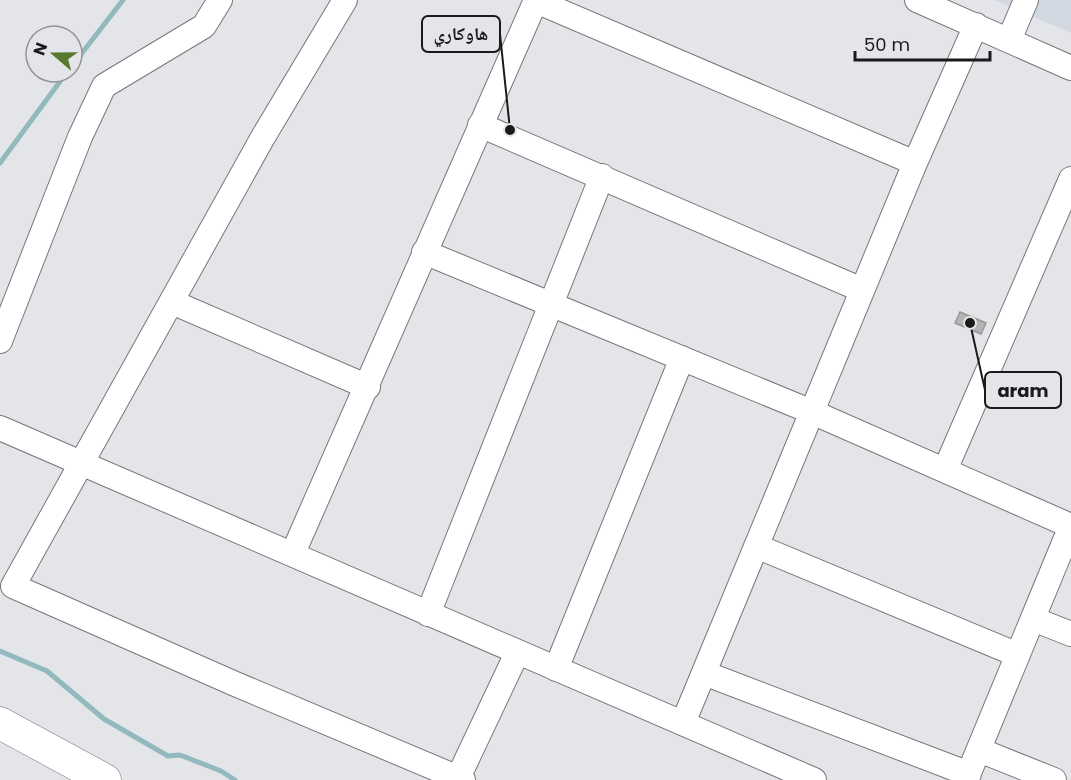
<svg xmlns="http://www.w3.org/2000/svg" width="1071" height="780" viewBox="0 0 1071 780" font-family="Poppins,'Noto Naskh Arabic',sans-serif">
	<rect width="100%" height="100%" fill="#e4e5e8"/>
	<path fill="#d3d9e2" d="M994 0H1071V33Z"/>
	<g fill="none" stroke-linecap="round" stroke-linejoin="round">
		<path stroke="#92b9bd" stroke-width="5" d="M72 66 123 0
			M0 163 67 72
			M0 651 47 671 104 719 168 756 180 755 221 771 235 780"/>
	</g>
	<path fill="#b7b4b6" stroke="#999697" stroke-width="1.5" d="M960 312 986 323 981 334 955 323Z"/>
	<g fill="none" stroke-linecap="round" stroke-linejoin="round">
		<defs>
			<path id="minor" d="M345 0 263 137 13 586 233 683 463 780
				M917 0 1071 68
				M536 1 915 163
				M1009 40 1026 0
				M480 125 862 290
				M424 252 812 412 1071 526
				M172 302 368 387
				M0 341 80 137 104 86 204 26 220 0
				M0 428 814 780
				M945 470 1071 179
				M756 546 1018 655
				M293 553 536 0
				M428 614 602 176
				M1033 619 1071 634
				M556 669 682 358
				M704 673 969 774
				M683 723 915 163 976 25
				M979 750 1054 780
				M458 778 517 653
				M966 780 1071 526"/>
			<path id="major" d="M0 723 105 780"/>
		</defs>
		<use href="#minor" stroke="#757779" stroke-width="26"/>
		<use href="#major" stroke="#757779" stroke-width="33"/>
		<use href="#minor" stroke="#fff" stroke-width="24"/>
		<use href="#major" stroke="#fff" stroke-width="32"/>
	</g>
	<path fill="none" stroke="#191a1b" stroke-width="2" d="M510 130L500 34M970 323L985 390"/>
	<g fill="#191a1b" stroke="#e4e5e8" stroke-width="2">
		<circle cx="510" cy="130" r="6"/>
		<circle cx="970" cy="323" r="6"/>
	</g>
	<g fill="#e4e5e8" stroke="#191a1b" stroke-width="2">
		<rect x="422" y="16" width="78" height="36" rx="6"/>
		<rect x="985" y="372" width="76" height="36" rx="6"/>
	</g>
	<g font-size="18" text-anchor="middle" font-weight="bold" fill="#191a1b">
		<text x="461" y="40">هاوكاري</text>
		<text x="1023" y="397">aram</text>
	</g>
	<g transform="translate(54 54) rotate(290)"><circle r="28" fill="#e4e5e8" stroke="#939496" stroke-width="1.5"/>
	<path d="M0-4.5L10 22L0 15L-10 22Z" fill="#57782f"/>
	<text y="-9" font-size="16" font-weight="bold" text-anchor="middle" fill="#191a1b">N</text>
	</g>
	<path d="M855 51v9h135v-9" fill="none" stroke="#191a1b" stroke-width="3"/>
	<text x="864" y="51" font-size="18" fill="#191a1b" stroke="#e4e5e8" stroke-width="4.5" paint-order="stroke">50 m</text>
</svg>
